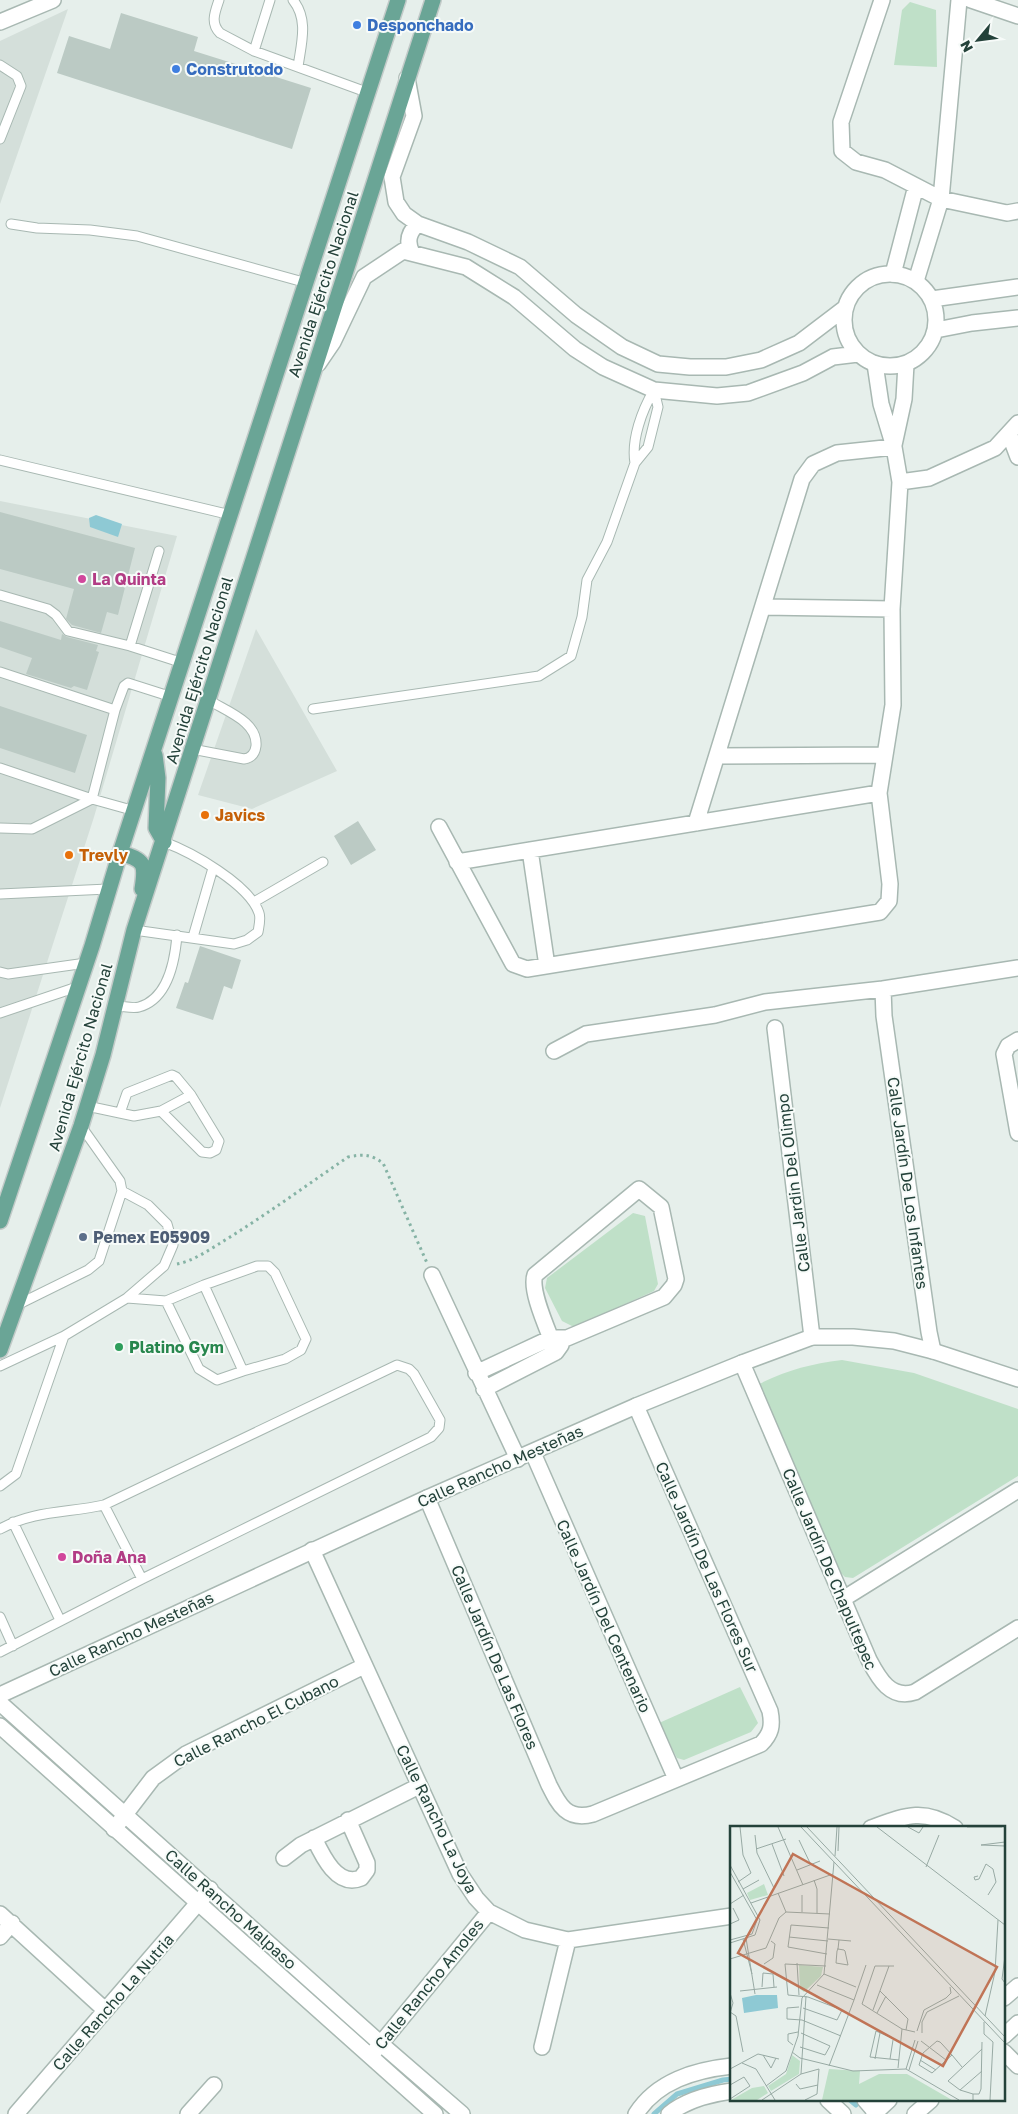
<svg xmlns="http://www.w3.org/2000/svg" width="1018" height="2114" viewBox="0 0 1018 2114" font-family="'Golos Text',sans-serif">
	<rect width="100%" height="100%" fill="#e6efeb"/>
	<path fill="#d4dfda" d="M68 9 0 204V41Z
		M0 501 177 536 94 817 0 1108Z
		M256 629 337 771 252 809 198 795Z"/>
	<path fill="#bfe0c8" d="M910 2 936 10 937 67 894 65 902 10Z
		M633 1213 645 1216 658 1284 654 1291 574 1327 562 1321 545 1288 547 1278Z
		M842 1360 914 1373 1018 1409V1476L853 1578 845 1577 838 1570 759 1384C788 1370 810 1364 842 1360Z
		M740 1687 758 1723 751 1732 684 1760 677 1758 659 1723Z"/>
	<path fill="#8ec9d4" d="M96 515 122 524 118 537 90 527 89 518Z"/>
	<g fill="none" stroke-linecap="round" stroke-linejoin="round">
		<path stroke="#8ec9d4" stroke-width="5" d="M850 2100 856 2105
			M654 2114 677 2094 723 2080 732 2079"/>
	</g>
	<path fill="#bbcac4" d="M121 13 198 37 194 51 311 88 292 149 57 73 69 36 110 49Z
		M0 512 135 548 118 615 107 612 101 633 72 625 66 619 74 589 0 569Z
		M0 621 61 640 62 634 67 637 98 645 96 651 99 652 87 690 74 686 71 688 26 674 32 658 0 647Z
		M0 706 87 735 75 773 0 748Z
		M358 821 376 850 351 865 334 836Z
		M200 946 241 960 232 989 224 986 213 1020 176 1008 185 982 188 983Z"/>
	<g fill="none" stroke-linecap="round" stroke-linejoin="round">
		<defs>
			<path id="service" d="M219 0C215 12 210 23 220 33L254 51
				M270 0 254 51 369 93
				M293 0C309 20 301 44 298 67
				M0 65 17 76 21 86 0 139
				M11 224 37 228 90 230 137 236 307 283
				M0 460 231 515
				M635 463C631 440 642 410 654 390
				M0 595 48 609 56 615 68 631 130 646 183 663
				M130 646 159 551
				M0 672 115 710 92 799 32 829 0 828
				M313 709 539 676 571 656 582 617 587 580 607 542 635 463 648 447 658 407 654 390
				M115 710 124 686 128 683 172 697
				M192 749 244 759C251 758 255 754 256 746 258 721 225 711 207 699
				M0 768 92 799 135 811
				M0 894 108 889
				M254 902 323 862
				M134 930 234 944 247 940 258 932C259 926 261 918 259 913 249 884 191 852 164 842
				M193 937 213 868
				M0 972 8 974 86 963
				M116 1006C123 1006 133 1009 139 1007 168 999 175 960 177 935
				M0 1013 77 987
				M87 1106 134 1116 161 1111 202 1152 210 1153 216 1150 219 1141 191 1095
				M120 1113 127 1093 172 1075 176 1077 191 1095 161 1111
				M204 1285 257 1266H268L275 1273 306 1339 301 1350 285 1359 243 1371
				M127 1298 166 1301 204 1285 243 1371 217 1380 199 1369 166 1301
				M15 1306 88 1270 99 1261 122 1191 120 1181 81 1126
				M0 1366 64 1336 127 1298 164 1266 173 1245 167 1224 148 1205 122 1191
				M0 1486 16 1474 64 1336
				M104 1505 142 1579
				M13 1522 60 1620
				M0 1529C34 1510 68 1513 104 1505L397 1365 409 1369 414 1374 440 1420 439 1428 431 1437 142 1579 0 1652
				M0 1617 13 1646"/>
			<path id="minor" d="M882 0 841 122 842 151 856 162 885 170 941 199 1007 213 1018 211
				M971 0 1018 16
				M0 22 53 0
				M893 274 916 186
				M916 281 941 199 959 0
				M1009 433 1018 457
				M894 445 904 399 906 364
				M900 482 929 478 995 448 1018 423
				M763 607 892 609
				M717 756 885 755
				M696 823 802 479 813 464 837 453 894 447
				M439 827 513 964 527 969 880 912 889 901 890 884 879 793 893 705 892 609 900 482 894 447 881 404 875 364
				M530 850 547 966
				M457 862 879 793
				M775 1028 812 1337
				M1018 1040 1008 1046 1004 1054 1018 1133
				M554 1051 586 1034 715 1015 765 1002 883 989
				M432 1275 518 1459
				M933 1351 929 1332 884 1016 883 989 1018 968
				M742 1363 869 1660C879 1679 891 1700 915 1692L1018 1628
				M476 1373 551 1338H567L664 1297 674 1285 676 1279 661 1207 639 1189 535 1275C529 1291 550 1334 556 1352
				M484 1389 556 1352 561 1345
				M533 1453 676 1779
				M427 1498 549 1785C559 1805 567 1821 593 1814L761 1744C771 1734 773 1726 770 1711L636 1406
				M312 1550 460 1874 476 1898 489 1912 525 1930 568 1940 732 1916
				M843 1599 1018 1490
				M871 1828C904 1816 923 1807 955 1828
				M114 1829 153 1778 186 1754 364 1666
				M314 1838C322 1855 337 1888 361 1878L367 1870V1863L348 1820
				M284 1858 301 1845 419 1786
				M0 1914 105 2010
				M0 1937 12 1923
				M1004 1998 1018 1986
				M1004 2036 1018 2023
				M542 2047 568 1940
				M1004 2052 1018 2066
				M373 2053 489 1912
				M16 2114 210 1889
				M188 2114 214 2085
				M874 2114 889 2100
				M915 2114 931 2100"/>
			<path id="tertiary" d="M407 78 414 116 392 177 396 202 404 214 418 224 468 242 520 267 576 315 622 347 658 364 690 367H726L761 360 799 343 845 308
				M412 253C406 241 409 232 418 224
				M844 320a46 46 0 1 1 92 0a46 46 0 1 1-92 0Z
				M932 299 1018 287
				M936 330 972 323 1018 318
				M318 364 333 342 364 277 403 251 466 267 514 297 575 349 603 367 654 390 717 396 748 393 803 373 833 357 858 354
				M0 1695 427 1498 636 1406 742 1363 812 1337H853L894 1341 933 1351 1018 1379
				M0 1703 380 2043 462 2114
				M0 1726 435 2114
				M828 2100 843 2114
				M865 2100 877 2114
				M636 2114C657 2081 695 2070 732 2066
				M669 2114C686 2100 710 2094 732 2091"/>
			<path id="primary" d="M155 755 158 778 156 828 164 842
				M120 853C145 860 146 864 142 889
				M0 1221 92 946 120 853 398 0
				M0 1350 81 1126 103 1055 134 930 433 0"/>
		</defs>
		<use href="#service" stroke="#a8b8b2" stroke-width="11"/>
		<use href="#minor" stroke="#a8b8b2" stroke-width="18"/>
		<use href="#tertiary" stroke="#a8b8b2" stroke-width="18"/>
		<use href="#primary" stroke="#c2cac8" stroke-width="18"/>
		<path stroke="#86b3a5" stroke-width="3" stroke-dasharray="2.5 4" stroke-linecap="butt" d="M177 1264C193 1261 209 1250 222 1242 266 1215 307 1185 348 1157 363 1154 370 1154 383 1163L427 1263"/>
		<use href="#service" stroke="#fff" stroke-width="9"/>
		<use href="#minor" stroke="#fff" stroke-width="15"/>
		<use href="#tertiary" stroke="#fff" stroke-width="15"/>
		<use href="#primary" stroke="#6aa596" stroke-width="15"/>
	</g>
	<g fill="#3f7fe0" stroke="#f7fbf9" stroke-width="2">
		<circle cx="357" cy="25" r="5"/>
		<circle cx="176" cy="69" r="5"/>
	</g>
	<g fill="#d1479c" stroke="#f7fbf9" stroke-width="2">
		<circle cx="82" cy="579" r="5"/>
		<circle cx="62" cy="1557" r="5"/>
	</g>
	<g fill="#e8710a" stroke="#f7fbf9" stroke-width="2">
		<circle cx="205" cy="815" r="5"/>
		<circle cx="69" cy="855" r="5"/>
	</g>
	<circle fill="#5c6f8a" stroke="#f7fbf9" stroke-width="2" cx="83" cy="1237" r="5"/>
	<circle fill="#2e9e5b" stroke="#f7fbf9" stroke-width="2" cx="119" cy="1347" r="5"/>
	<g text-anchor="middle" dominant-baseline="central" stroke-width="4" stroke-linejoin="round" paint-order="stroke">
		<g font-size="16" font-weight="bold" fill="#366cbe" stroke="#f7fbf9" text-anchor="start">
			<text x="367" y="25">Desponchado</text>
			<text x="186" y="69">Construtodo</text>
		</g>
		<g font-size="16" fill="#24423a" stroke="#f7fbf9">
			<text transform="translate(323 284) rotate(-72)">Avenida Ejército Nacional</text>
			<text transform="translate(199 670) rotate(-73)">Avenida Ejército Nacional</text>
			<text transform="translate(80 1057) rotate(-74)">Avenida Ejército Nacional</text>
			<text transform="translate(793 1183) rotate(-97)">Calle Jardin Del Olimpo</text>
			<text transform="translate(908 1183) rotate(82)">Calle Jardín De Los Infantes</text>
			<text transform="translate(500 1466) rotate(-24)">Calle Rancho Mesteñas</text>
			<text transform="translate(707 1567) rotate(66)">Calle Jardín De Las Flores Sur</text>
			<text transform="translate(830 1569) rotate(67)">Calle Jardín De Chapultepec</text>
			<text transform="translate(604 1616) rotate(66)">Calle Jardín Del Centenario</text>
			<text transform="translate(131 1634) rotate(-25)">Calle Rancho Mesteñas</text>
			<text transform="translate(495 1657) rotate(67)">Calle Jardín De Las Flores</text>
			<text transform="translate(256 1721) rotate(-27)">Calle Rancho El Cubano</text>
			<text transform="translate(437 1819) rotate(64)">Calle Rancho La Joya</text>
			<text transform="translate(231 1909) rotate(42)">Calle Rancho Malpaso</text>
			<text transform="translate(429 1984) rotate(-51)">Calle Rancho Amoles</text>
			<text transform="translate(113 2002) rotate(-49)">Calle Rancho La Nutria</text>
		</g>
		<g font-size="16" font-weight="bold" fill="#b23c85" stroke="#f7fbf9" text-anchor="start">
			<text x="92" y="579">La Quinta</text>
			<text x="72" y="1557">Doña Ana</text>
		</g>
		<g font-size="16" font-weight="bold" fill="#c56008" stroke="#f7fbf9" text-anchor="start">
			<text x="215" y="815">Javics</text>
			<text x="79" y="855">Trevly</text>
		</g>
		<g font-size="16" font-weight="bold" fill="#4e5e75" stroke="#f7fbf9" text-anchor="start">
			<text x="93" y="1237">Pemex E05909</text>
		</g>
		<g font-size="16" font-weight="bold" fill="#27864d" stroke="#f7fbf9" text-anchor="start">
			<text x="129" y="1347">Platino Gym</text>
		</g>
	</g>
	<g transform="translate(730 1826)">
		<rect width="275" height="275" fill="#e6efeb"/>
		<path d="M34 58 38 69 20 74 17 67ZM69 139 93 141 91 150 74 166 70 163ZM62 229 70 235 69 248 41 265 38 260 56 248ZM99 243 130 245 129 258 149 248H177L222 274H92ZM34 260 38 267 27 274H1L22 262Z" fill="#bfe0c8"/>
		<path d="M26 169H47L48 182 14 187 12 172Z" fill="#8ec9d4"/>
		<path fill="none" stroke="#98aaa4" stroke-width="1" d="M48 1 73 59M71 1 275 217M77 1 275 211M147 1 275 99M178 1 189 7 193 1M237 1H272M25 9 27 27 44 62M69 14 81 39M42 18 54 50M251 19 275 16M251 19 275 20M26 23 56 13M108 25 109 1M105 30 107 1M0 39 30 94 25 109 0 117M196 41 209 9M67 44 90 35M0 46 27 94 22 108 0 114M248 50 244 51 245 54 249 53 256 38 263 43 266 56 258 69M84 54 87 63V87M8 56 21 47 13 29 10 1M13 63 29 54M48 67 56 86M21 77 103 48M0 78 14 69M72 86V69M0 98 9 94 3 82M59 111 98 115M16 112 25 168M13 113 22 148M98 113 121 115M107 123H108L114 124 115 125 118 139 106 137 107 125 108 123 109 114M97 128 58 121 61 99 99 102M275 130 272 153 275 157M0 133 36 122 49 92 56 86 100 88M67 137 69 169M34 138 43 132 45 118 41 115M164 140H145L132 178 172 203 185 206M94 148 126 161M87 159 124 174 99 240M32 161 33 147 43 148 44 161M10 165 47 161M150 165 178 193 176 204M0 167 3 177 0 187M124 174 136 139M69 181 57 182V193L72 194 111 210M73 182 107 194 112 184 78 171 58 169 55 138 96 140M143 184 159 140M0 186 6 190 13 226M147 187 156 170M255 190 265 146 268 94M254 196V208L263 216 260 274M187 205 194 184 216 172 221 167 220 161M192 207V196L197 186 229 170M191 215 216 234M63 219 58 215V208L68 206M70 221 95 229 100 220 71 207M62 226 70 232 123 245 176 243 229 274M33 229 41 242 46 232M222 229 202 247 189 239 193 227 207 215 210 216 212 218 222 229 232 241M145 233 150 207M160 233 163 214M169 234 140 231 146 205 171 216M190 234 206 244M12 237 26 243 45 274M168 242 172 203M0 243 28 228 49 233M176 243 185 214M179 244 188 215M71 248 76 170M66 258 70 263 88 259M0 259 14 251 20 260 0 273M36 260 56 245 68 210 72 172 94 148 104 36M230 264 252 245M243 268H249L251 263 252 216M32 274 71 248 89 243 87 268 75 274M243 274V268L230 264 218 255 252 223"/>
		<path fill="#c07456" fill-opacity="0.15" stroke="#c07456" stroke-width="2.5" d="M63 28 267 141 213 240 8 127Z"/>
		<rect width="275" height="275" fill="none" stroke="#24423a" stroke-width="2.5"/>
	</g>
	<g transform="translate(978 40) rotate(241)" stroke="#f7fbf9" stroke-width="4" paint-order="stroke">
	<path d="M0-4L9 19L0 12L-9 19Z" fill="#24423a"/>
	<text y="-8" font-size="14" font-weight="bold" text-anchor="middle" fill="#24423a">N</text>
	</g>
</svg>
